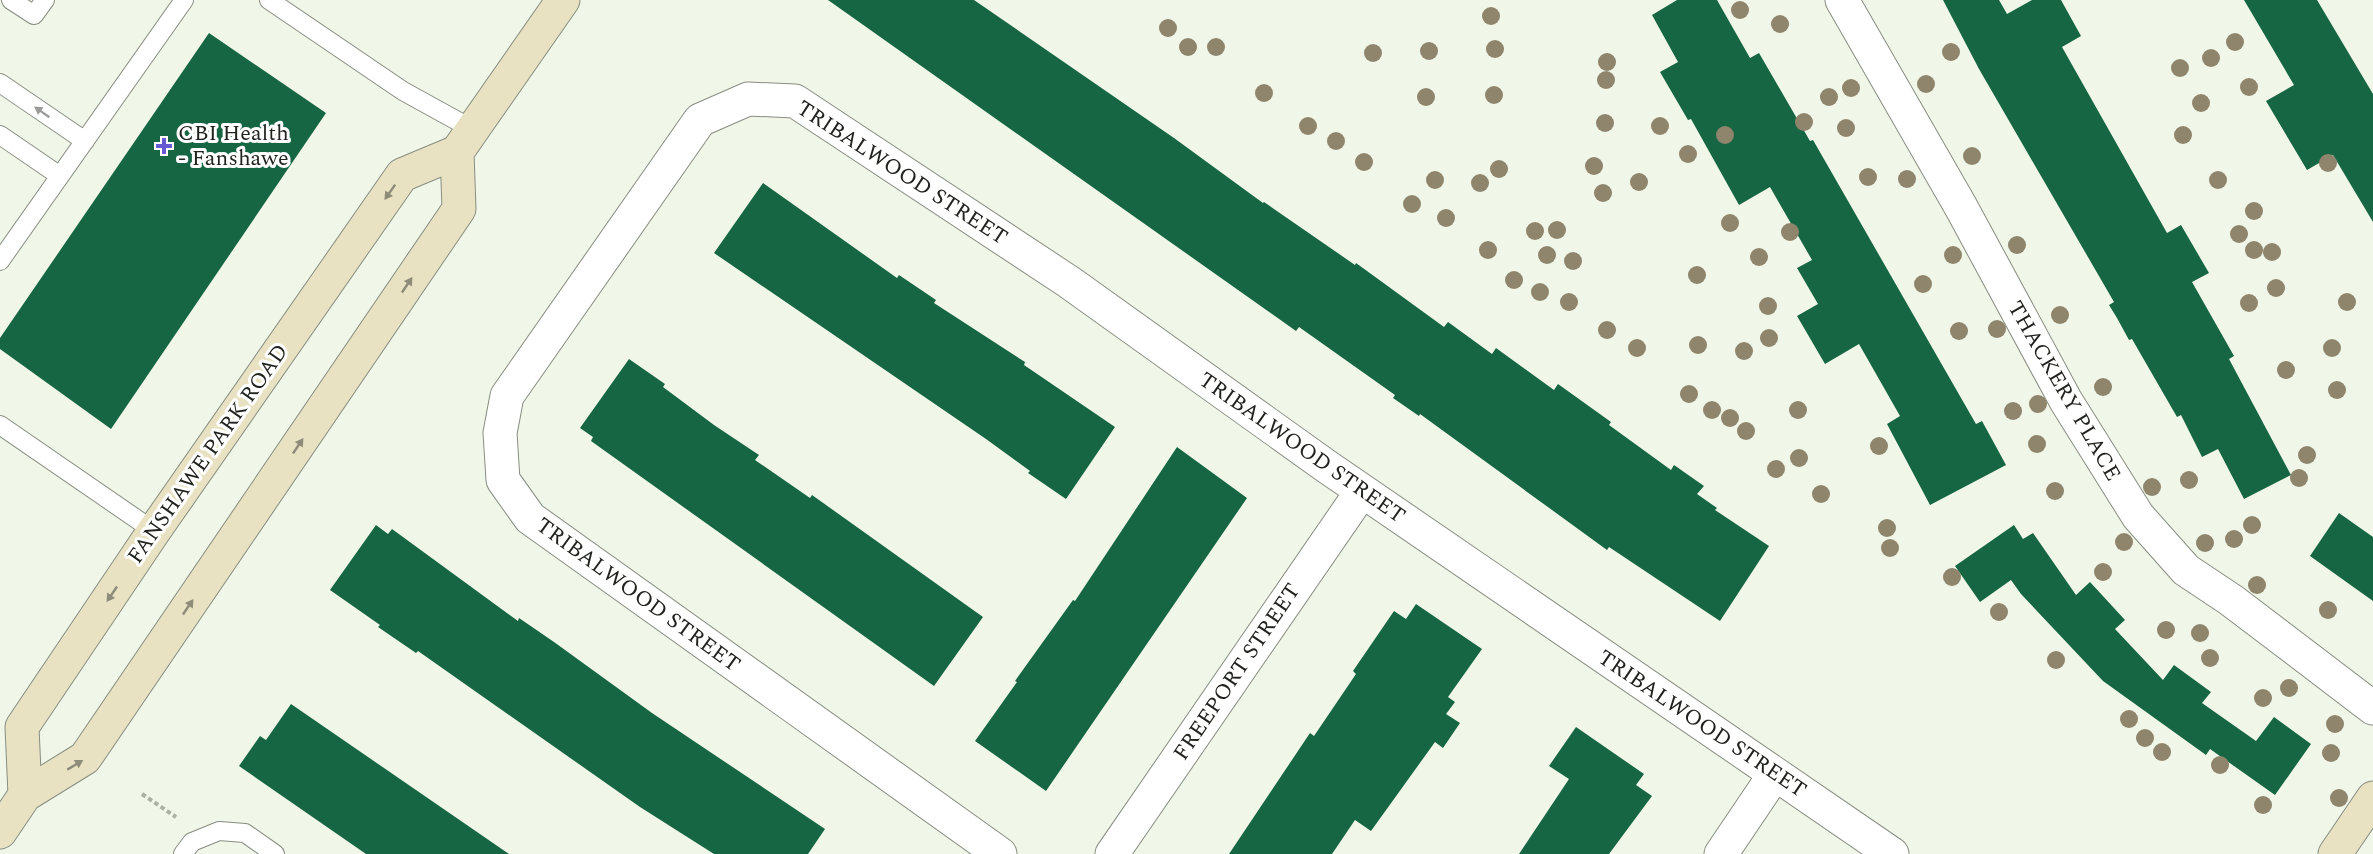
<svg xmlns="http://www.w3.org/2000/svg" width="2373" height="854" viewBox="0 0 2373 854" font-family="Spectral,serif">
	<rect width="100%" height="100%" fill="#f0f7e9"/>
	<path fill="#166644" d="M828 0H974L1174 138 1263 203 1264 202 1355 265 1356 263 1444 327 1448 322 1492 354 1496 348 1554 390 1558 384 1611 422 1609 425 1671 470 1674 465 1704 486 1697 494 1717 508 1715 510 1769 546 1720 621 1609 547 1607 550 1420 414 1419 416 1393 398 1395 395 1299 327 1296 331Z
		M1677 0H1717L1750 58 1759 53 1810 141 1813 140 1976 424 1982 421 2006 465 1930 505 1887 424 1900 416 1859 344 1825 364 1797 316 1818 304 1797 268 1812 260 1770 187 1739 205 1691 119 1688 120 1660 72 1678 62 1652 15Z
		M1943 0H1999L2007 14 2032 0H2061L2081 36 2062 47 2167 233 2181 225 2209 273 2192 282 2234 356 2229 359 2291 475 2244 499 2218 449 2202 457 2181 415 2177 417 2132 339 2129 340 2117 318 2109 305 2114 302 1979 69Z
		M2244 0H2317L2373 94V222L2333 155 2307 170 2266 101 2294 85Z
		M209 33 326 113 111 429 0 349V338Z
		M763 183 897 278 899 275 936 300 934 303 1025 362 1024 365 1115 427 1066 499 1028 473 1030 471 986 439 714 253Z
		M629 359 665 384 663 387 714 425 759 455 755 460 810 498 812 495 983 617 934 686 591 441 593 437 580 428Z
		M1177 447 1247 498 1046 791 975 741 1017 682 1015 681 1073 600 1075 601Z
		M2339 513 2373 537V601L2310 556Z
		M376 525 388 534 392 529 518 621 519 618 554 642 652 713 825 829 808 854H714L640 807 418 651 416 653 378 627 380 625 330 590Z
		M2014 525 2023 539 2033 533 2076 595 2090 582 2125 620 2115 629 2163 680 2174 665 2211 692 2202 703 2256 741 2274 717 2311 744 2275 795 2210 749 2206 755 2103 681 2021 594 2011 580 1980 602 1955 566Z
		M1416 604 1482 649 1448 697 1455 702 1446 714 1460 723 1443 748 1435 742 1371 831 1355 820 1332 854H1229L1310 733 1314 736 1356 674 1353 671 1394 611 1406 619Z
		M291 704 509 854H366L239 766 260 736 266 740Z
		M1576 727 1644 774 1636 785 1652 796 1609 854H1519L1569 779 1549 766Z"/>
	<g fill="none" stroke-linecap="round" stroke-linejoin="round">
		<defs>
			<path id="lane" d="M11 0 34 15 45 0
				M269 0 403 91 472 129
				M0 83 85 141
				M0 135 60 176
				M0 261 184 0
				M0 425 154 531
				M183 854 192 842 219 831 245 833 275 854"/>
			<path id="street" d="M1842 0 1961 207 2066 401 2138 516 2186 570 2231 600 2373 708
				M1000 854 530 518 503 480 500 433 507 396 700 120 748 99 795 101 1069 282 1326 466 1892 854
				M1112 854 1362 491
				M1721 854 1775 774"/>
			<path id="secondary" d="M25 795 22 727 154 531 402 175 457 152 563 0
				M0 832 25 795 85 758 459 209 457 152
				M2335 854 2373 798"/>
		</defs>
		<use href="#lane" stroke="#878e81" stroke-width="20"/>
		<use href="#street" stroke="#878e81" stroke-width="35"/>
		<use href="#secondary" stroke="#878e81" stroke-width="35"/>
		<path stroke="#acb1a6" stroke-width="4" stroke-dasharray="4.5 3" stroke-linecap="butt" d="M142 794 176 817"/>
		<use href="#lane" stroke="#fff" stroke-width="18"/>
		<use href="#street" stroke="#fff" stroke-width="33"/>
		<use href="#secondary" stroke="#e8e2c3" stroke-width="33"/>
	</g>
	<g fill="#8f846c">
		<circle cx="1740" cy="10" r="9"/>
		<circle cx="1491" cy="16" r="9"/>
		<circle cx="1780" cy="24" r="9"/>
		<circle cx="1168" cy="28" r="9"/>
		<circle cx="2235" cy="42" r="9"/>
		<circle cx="1188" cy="47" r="9"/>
		<circle cx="1216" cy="47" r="9"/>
		<circle cx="1495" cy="49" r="9"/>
		<circle cx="1429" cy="51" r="9"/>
		<circle cx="1951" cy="52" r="9"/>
		<circle cx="1373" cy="53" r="9"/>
		<circle cx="2211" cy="58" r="9"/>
		<circle cx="1607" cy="62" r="9"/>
		<circle cx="2180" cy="68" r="9"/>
		<circle cx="1606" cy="80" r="9"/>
		<circle cx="1926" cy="84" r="9"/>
		<circle cx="2249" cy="87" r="9"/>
		<circle cx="1851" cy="88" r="9"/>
		<circle cx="1264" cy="93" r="9"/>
		<circle cx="1494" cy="95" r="9"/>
		<circle cx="1426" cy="97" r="9"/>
		<circle cx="1829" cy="97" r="9"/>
		<circle cx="2201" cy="103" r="9"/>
		<circle cx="1804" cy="122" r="9"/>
		<circle cx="1605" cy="123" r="9"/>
		<circle cx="1308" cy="126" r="9"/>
		<circle cx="1660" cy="126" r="9"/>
		<circle cx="1846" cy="128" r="9"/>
		<circle cx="1725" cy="135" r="9"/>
		<circle cx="2183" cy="135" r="9"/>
		<circle cx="1336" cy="141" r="9"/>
		<circle cx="1688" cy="154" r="9"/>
		<circle cx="1972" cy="156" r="9"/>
		<circle cx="1364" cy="162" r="9"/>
		<circle cx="2328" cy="163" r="9"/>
		<circle cx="1594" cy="166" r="9"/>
		<circle cx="1499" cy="169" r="9"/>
		<circle cx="1868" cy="177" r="9"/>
		<circle cx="1907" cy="179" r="9"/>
		<circle cx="1435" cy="180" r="9"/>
		<circle cx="2218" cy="180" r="9"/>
		<circle cx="1639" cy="182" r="9"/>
		<circle cx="1480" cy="183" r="9"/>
		<circle cx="1603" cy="193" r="9"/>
		<circle cx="1412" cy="204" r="9"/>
		<circle cx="2254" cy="211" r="9"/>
		<circle cx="1446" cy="218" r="9"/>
		<circle cx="1730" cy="223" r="9"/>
		<circle cx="1557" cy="230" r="9"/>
		<circle cx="1535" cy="231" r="9"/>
		<circle cx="1790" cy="232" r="9"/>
		<circle cx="2239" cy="234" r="9"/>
		<circle cx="2017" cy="245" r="9"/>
		<circle cx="1488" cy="250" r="9"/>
		<circle cx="2254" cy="250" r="9"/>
		<circle cx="2272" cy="252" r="9"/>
		<circle cx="1547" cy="255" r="9"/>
		<circle cx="1953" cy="255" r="9"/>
		<circle cx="1759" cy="257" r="9"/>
		<circle cx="1573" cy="261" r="9"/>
		<circle cx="1697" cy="275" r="9"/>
		<circle cx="1514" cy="280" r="9"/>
		<circle cx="1923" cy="284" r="9"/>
		<circle cx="2276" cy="288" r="9"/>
		<circle cx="1540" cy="292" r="9"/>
		<circle cx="1569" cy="302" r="9"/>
		<circle cx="2347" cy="302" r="9"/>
		<circle cx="2249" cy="303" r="9"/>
		<circle cx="1768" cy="306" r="9"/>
		<circle cx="2060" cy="315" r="9"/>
		<circle cx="1997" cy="329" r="9"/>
		<circle cx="1607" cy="330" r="9"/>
		<circle cx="1959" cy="331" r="9"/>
		<circle cx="1769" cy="338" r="9"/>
		<circle cx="1698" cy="345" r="9"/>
		<circle cx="1637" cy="348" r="9"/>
		<circle cx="2332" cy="348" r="9"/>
		<circle cx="1744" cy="351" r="9"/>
		<circle cx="2286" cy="370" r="9"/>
		<circle cx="2103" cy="387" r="9"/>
		<circle cx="2337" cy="390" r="9"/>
		<circle cx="1689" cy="394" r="9"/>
		<circle cx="2038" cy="404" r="9"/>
		<circle cx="1712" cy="410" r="9"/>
		<circle cx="1798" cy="410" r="9"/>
		<circle cx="2013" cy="411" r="9"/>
		<circle cx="1730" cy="418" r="9"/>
		<circle cx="1746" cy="431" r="9"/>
		<circle cx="2037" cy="444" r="9"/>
		<circle cx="1879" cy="446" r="9"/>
		<circle cx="2307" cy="455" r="9"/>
		<circle cx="1799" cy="458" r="9"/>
		<circle cx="1776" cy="469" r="9"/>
		<circle cx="2299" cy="478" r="9"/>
		<circle cx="2189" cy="480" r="9"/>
		<circle cx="2152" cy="487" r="9"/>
		<circle cx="2055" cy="491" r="9"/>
		<circle cx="1821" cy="494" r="9"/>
		<circle cx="2252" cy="525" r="9"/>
		<circle cx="1887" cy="528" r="9"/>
		<circle cx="2234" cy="539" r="9"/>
		<circle cx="2124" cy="542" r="9"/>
		<circle cx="2205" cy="543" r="9"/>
		<circle cx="1890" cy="548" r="9"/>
		<circle cx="2103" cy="572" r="9"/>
		<circle cx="1952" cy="577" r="9"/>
		<circle cx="2257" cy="585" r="9"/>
		<circle cx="2328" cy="610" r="9"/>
		<circle cx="1999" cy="612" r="9"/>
		<circle cx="2166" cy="630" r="9"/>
		<circle cx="2200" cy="633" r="9"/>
		<circle cx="2210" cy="658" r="9"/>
		<circle cx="2056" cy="660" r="9"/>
		<circle cx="2289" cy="688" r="9"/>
		<circle cx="2263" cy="698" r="9"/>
		<circle cx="2129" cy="719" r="9"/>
		<circle cx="2335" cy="724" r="9"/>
		<circle cx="2145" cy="738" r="9"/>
		<circle cx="2162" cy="752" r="9"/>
		<circle cx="2331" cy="753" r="9"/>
		<circle cx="2220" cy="765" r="9"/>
		<circle cx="2339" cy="798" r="9"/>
		<circle cx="2263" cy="805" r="9"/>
	</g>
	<defs><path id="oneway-solid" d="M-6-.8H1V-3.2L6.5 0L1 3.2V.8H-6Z" transform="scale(1.5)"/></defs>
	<use fill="#9b9c9a" href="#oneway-solid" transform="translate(42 112) rotate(-145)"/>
	<g fill="#8e8c79">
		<use href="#oneway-solid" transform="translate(390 192) rotate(125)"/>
		<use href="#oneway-solid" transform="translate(407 285) rotate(-56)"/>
		<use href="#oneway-solid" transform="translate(298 446) rotate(-56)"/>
		<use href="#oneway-solid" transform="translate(112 594) rotate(124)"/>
		<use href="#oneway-solid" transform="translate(188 607) rotate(-56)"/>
		<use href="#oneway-solid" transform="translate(75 765) rotate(-31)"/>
	</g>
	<path fill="#6759d2" stroke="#fff" stroke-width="2" d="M161 137h6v6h6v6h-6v6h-6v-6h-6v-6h6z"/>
	<g text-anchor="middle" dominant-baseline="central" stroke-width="6" stroke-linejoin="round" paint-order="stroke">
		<g font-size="22" fill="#21231e" stroke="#fff" text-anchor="start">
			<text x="178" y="133">CBI Health<tspan x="178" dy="25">- Fanshawe</tspan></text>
		</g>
		<g font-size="22" fill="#21231e" stroke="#fff">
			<text transform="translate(902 173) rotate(33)">TRIBALWOOD STREET</text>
			<text transform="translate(2064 391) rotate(60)">THACKERY PLACE</text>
			<text transform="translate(1302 448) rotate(35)">TRIBALWOOD STREET</text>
			<text transform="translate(208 454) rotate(-55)">FANSHAWE PARK ROAD</text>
			<text transform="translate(638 595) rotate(36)">TRIBALWOOD STREET</text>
			<text transform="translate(1237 672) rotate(-56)">FREEPORT STREET</text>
			<text transform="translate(1702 724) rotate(34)">TRIBALWOOD STREET</text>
		</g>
	</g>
</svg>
